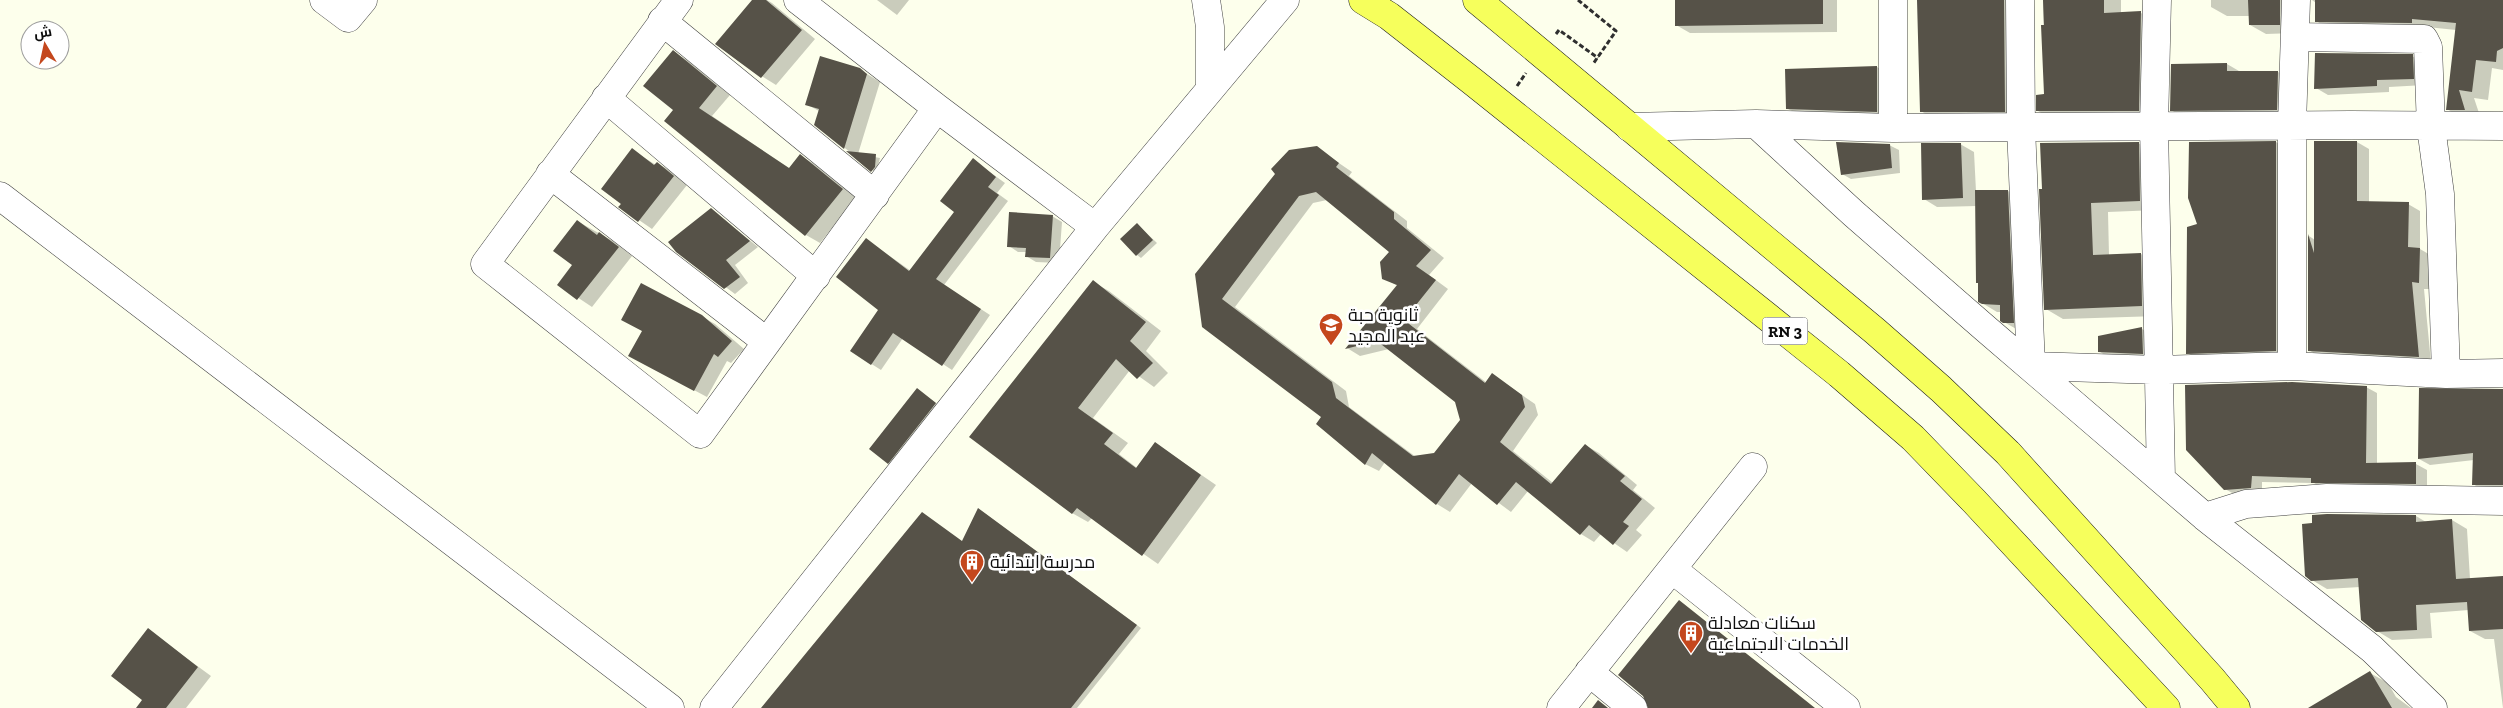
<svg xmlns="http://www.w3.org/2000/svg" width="2503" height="708" viewBox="0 0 2503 708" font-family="'Zilla Slab',Cairo,serif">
	<rect width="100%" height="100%" fill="#fdffec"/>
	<path fill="#0003" fill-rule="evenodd" d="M754 0H767L772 3 815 39 776 85 738 61 717 44Z
		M877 0H909L897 15Z
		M1676 0H1837V32L1690 33 1676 25Z
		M1950 0H2018L2019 119 1935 120 1921 111Z
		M2043 0H2121V13H2141L2158 23 2156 120 2055 121 2038 111 2045 95Z
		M2204 0H2300L2295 33 2266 34 2250 25V16H2227L2211 7V0Z
		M2312 0H2503V70L2492 68 2488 100 2474 98 2481 119H2463L2447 109 2456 30 2427 27 2332 30 2316 21V3Z
		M673 52 687 60 730 95 712 116 790 169 801 156 814 164 856 198 820 243 806 235 675 110Z
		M2412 56 2425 63V85L2389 87V92L2328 95 2316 88Z
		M2227 64 2239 71 2278 72 2289 79 2288 116 2183 117 2171 110Z
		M1877 67 1891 75V119L1802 116 1788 109 1786 70Z
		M859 69 880 82 858 154 880 158 876 173 815 124 819 111 806 104Z
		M2276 142 2293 152V360L2204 363 2187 353 2198 225 2190 143Z
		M2357 142 2369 149V203L2408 204 2420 211V249L2432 256 2431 289H2424L2431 363 2321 358 2309 350V236L2315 240Z
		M2138 143 2156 153 2157 210 2108 212 2109 255 2141 254 2158 264 2159 316 2063 319 2046 309 2043 191Z
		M1960 144 1974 152 1976 191H2008L2021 199 2018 330 2004 322 2001 312H1997L1982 303 1977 206 1937 207 1924 199Z
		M1889 145 1899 150 1900 173 1851 179 1842 174Z
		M1317 148 1352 172 1349 176 1407 221V228L1444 258 1429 275 1448 289 1417 329 1487 383 1493 375 1535 404 1538 415 1513 451 1553 483 1585 445 1599 453 1637 485 1633 490 1655 508 1636 530 1642 535 1627 552 1601 534 1594 542 1581 534 1528 491 1511 512 1472 483 1450 512 1437 504 1385 462 1379 471 1365 464 1323 416 1204 326ZM1327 200 1390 252 1383 278 1398 286 1347 348 1360 356 1389 349 1456 402 1462 420 1434 454 1416 457 1349 407 1346 391 1235 307 1313 203Z
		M632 150 656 165 657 163 671 171 687 185 652 229 620 207Z
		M973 160 1005 183 997 193 1008 201 944 285 990 315 952 370 903 338 881 370 851 351 880 309 867 240 911 271 956 212Z
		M711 209 758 247 735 265 748 283 735 294 677 251Z
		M1052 216 1062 222 1059 263 1036 262 1026 256 1027 252H1018L1009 246Z
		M577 221 613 241 632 256 592 307 559 285 574 265Z
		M1138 225 1157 243 1141 258 1137 255Z
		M1093 282 1109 291 1161 331 1146 351 1168 373 1154 387 1130 370 1093 418 1128 443 1119 454 1137 468 1155 443 1216 485 1158 564 1092 518 1088 522 1072 513 971 437Z
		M701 316 715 324 744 349 731 363 727 361 707 397 643 363Z
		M2142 329 2160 339V363L2117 362 2100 352 2099 337Z
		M2366 387 2377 393V464H2416L2427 470V489H2324L2314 483 2262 482V494L2236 495 2225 489Z
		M918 390 944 409 898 468 888 463Z
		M2503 390V491H2484L2473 484 2474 460 2430 465 2419 459Z
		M983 512 1141 628 1077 708H763L963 542Z
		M2416 516 2426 522 2452 520 2467 529 2470 579 2503 577V708L2494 639H2485L2470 631 2469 610 2430 613 2432 638 2392 640 2377 631 2360 587 2327 589 2312 580Z
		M148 630 211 676 186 708H144Z
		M2370 673 2388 683 2396 697 2411 708H2313Z"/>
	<path fill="#565248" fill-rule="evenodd" d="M752 0H766L802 30 761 78 715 44Z
		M1675 0H1823V24L1675 26Z
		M1917 0H2004L2005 112H1920Z
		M2043 0H2104V13L2141 11 2139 111H2036V95L2044 94 2041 25H2044Z
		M2248 0H2280V25H2249Z
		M2315 0H2503V48L2497 51 2496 62 2476 60 2472 92 2459 90 2465 110H2446L2456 23 2412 19V23L2315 22Z
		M673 50 717 86 699 108 789 168 800 154 843 189 805 236 664 121 673 110 643 86Z
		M2315 53 2413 54 2414 79 2377 80V86L2314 89Z
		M820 56 860 68 867 74 844 149 814 125 819 109 805 105Z
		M2227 63V71H2278L2277 110 2170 111 2171 64Z
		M1877 66V112L1786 109 1785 69Z
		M2276 141V351L2186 354 2187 227 2197 224 2188 198 2189 142Z
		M2314 141H2357V201L2409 202 2408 247 2420 248 2419 283 2412 282 2419 357 2308 351V234L2314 253Z
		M1836 142 1890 144 1892 168 1841 175Z
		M2139 142 2140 201 2091 203 2093 255 2141 253 2142 306 2044 310 2039 189H2042L2040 143Z
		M1921 143H1961L1963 198 1922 200Z
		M1317 146 1339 163 1336 167 1394 212V219L1431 250 1416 266 1436 280 1404 320 1485 383 1492 373 1522 395 1525 407 1500 442 1551 484 1585 444 1625 476 1620 481 1642 499 1623 522 1629 526 1613 545 1589 525 1580 535 1516 482 1497 505 1459 474 1436 505 1372 453 1365 465 1316 424 1321 417 1202 327 1195 274 1275 174 1271 169 1289 150ZM1316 192 1389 252 1380 262 1382 279 1397 285 1345 349 1377 341 1455 402 1460 420 1434 453 1413 456 1336 398 1332 382 1222 299 1299 196Z
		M632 148 654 165 657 162 674 176 638 222 618 207 621 204 601 189Z
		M846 151 876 154 875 167 871 172Z
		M973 158 996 177 988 187 999 195 936 279 981 309 942 366 893 333 871 365 850 351 878 310 836 277 866 238 909 271 954 212 940 201Z
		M1975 190H2008L2014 323H2003L2000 321V305L1982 304 1978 302V283H1976Z
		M711 208 750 241 726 260 740 277 724 289 676 252 668 242Z
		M1009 212 1053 215 1050 258 1025 257 1026 248 1007 247Z
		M577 220 597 235 599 232 619 247 577 300 557 285 572 265 553 251Z
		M1137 223 1153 240 1136 256 1120 239Z
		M1093 280 1146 322 1130 341 1153 363 1137 379 1116 359 1078 408 1113 433 1104 444 1136 468 1155 442 1201 475 1142 556 1077 508 1072 514 969 437Z
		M641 283 702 315 732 341 718 357 714 354 694 391 628 356 642 331 621 320Z
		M2142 327 2143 354 2098 352V336Z
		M2292 382 2367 386 2366 463 2416 462V484L2311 483V478L2252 476 2251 488 2224 490 2186 450 2185 385Z
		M917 388 936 403 888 464 869 449Z
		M2419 388 2503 389V485H2472L2473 453 2418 459Z
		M978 508 1137 625 1071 708H761L922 512 962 541Z
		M2327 514 2416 515V522L2452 519 2456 579 2503 576V629L2469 631 2467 602 2416 605 2417 630 2376 632 2361 620 2358 578 2311 581 2305 576 2302 524 2312 523V515Z
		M1679 600 1815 708H1648L1643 696 1618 675Z
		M148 628 198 667 166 708H136L142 700 111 676Z
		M2370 671 2392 708H2308Z
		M1598 700 1608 708H1592Z"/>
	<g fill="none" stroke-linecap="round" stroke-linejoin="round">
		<defs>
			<path id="minor" d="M324 0 348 18 363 0
				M679 0 485 264 700 434 937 108
				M798 0 937 108 1095 227
				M1206 0 1210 27V88
				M1893 0V128
				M2020 0 2021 127 2031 366 2159 370 2292 366 2446 374 2503 373
				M2157 0 2154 126 2161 479
				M662 21 875 195
				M2295 37 2424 39 2428 47 2431 127 2440 194 2446 374
				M606 98 816 276
				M1756 124 1893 128 2351 125 2503 126
				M1629 127 1756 124 1854 214 1986 329 2205 517 2372 649 2433 708
				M550 174 767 342
				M0 196 670 708
				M2292 366V125L2296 0
				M2205 517 2246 504 2327 498 2503 501
				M1672 569 1846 708
				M1589 672 1633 708
				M714 708 1095 227 1285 0
				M1561 708 1753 467"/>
			<path id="primary" d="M1363 0 1389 16 1472 81 1839 374 1913 438 1974 501 2166 708
				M1477 0 1875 331 1941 389 2008 453 2212 679 2236 708"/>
		</defs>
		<use href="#minor" stroke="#404040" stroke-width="29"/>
		<use href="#primary" stroke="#1e1e1e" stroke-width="29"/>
		<path stroke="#2f2f2f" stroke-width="3" stroke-dasharray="5 2.5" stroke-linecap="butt" d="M1578 0 1616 31 1593 64
			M1556 34 1559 30 1598 58
			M1517 86 1526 73"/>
		<use href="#minor" stroke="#fff" stroke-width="28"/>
		<use href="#primary" stroke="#f6ff5c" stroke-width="28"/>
	</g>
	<defs>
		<symbol id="school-pin" viewBox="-11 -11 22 30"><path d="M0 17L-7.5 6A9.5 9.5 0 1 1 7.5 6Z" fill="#c4471d" stroke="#fff"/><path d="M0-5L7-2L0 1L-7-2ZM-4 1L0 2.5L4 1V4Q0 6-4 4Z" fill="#fff"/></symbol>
		<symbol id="building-pin" viewBox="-11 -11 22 30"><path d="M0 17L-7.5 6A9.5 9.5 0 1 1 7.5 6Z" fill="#c4471d" stroke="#fff"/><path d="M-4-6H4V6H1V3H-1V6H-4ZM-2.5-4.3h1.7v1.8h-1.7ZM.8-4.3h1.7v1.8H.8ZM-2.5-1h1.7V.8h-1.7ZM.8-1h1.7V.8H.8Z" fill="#fff"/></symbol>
	</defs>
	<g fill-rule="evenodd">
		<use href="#school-pin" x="1317" y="311" width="28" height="38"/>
		<use href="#building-pin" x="958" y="548" width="28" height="38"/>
		<use href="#building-pin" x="1677" y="619" width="28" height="38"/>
	</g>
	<g text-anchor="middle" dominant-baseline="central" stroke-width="5" stroke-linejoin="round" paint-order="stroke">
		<rect fill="#fff" stroke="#565656" stroke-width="1" x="1762.5" y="317.5" width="45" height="27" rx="4"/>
		<g font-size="16" font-weight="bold" fill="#0d0d0d">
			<text x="1785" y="331">RN 3</text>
		</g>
		<g font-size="18" fill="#0d0d0d" stroke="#fff" text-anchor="start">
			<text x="1348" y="315">ثانوية حبة<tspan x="1348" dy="21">عبد المجيد</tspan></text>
			<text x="990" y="562">مدرسة ابتدائية</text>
			<text x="1708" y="623">سكنات معادلة<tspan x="1708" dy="21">الخدمات الاجتماعية</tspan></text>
		</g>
	</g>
	<g transform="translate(45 45) rotate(351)"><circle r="24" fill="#ffffff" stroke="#9e9e9e"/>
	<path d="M0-4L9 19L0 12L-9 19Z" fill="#c4471d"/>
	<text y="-8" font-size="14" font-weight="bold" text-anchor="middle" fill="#0d0d0d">ش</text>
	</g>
</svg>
